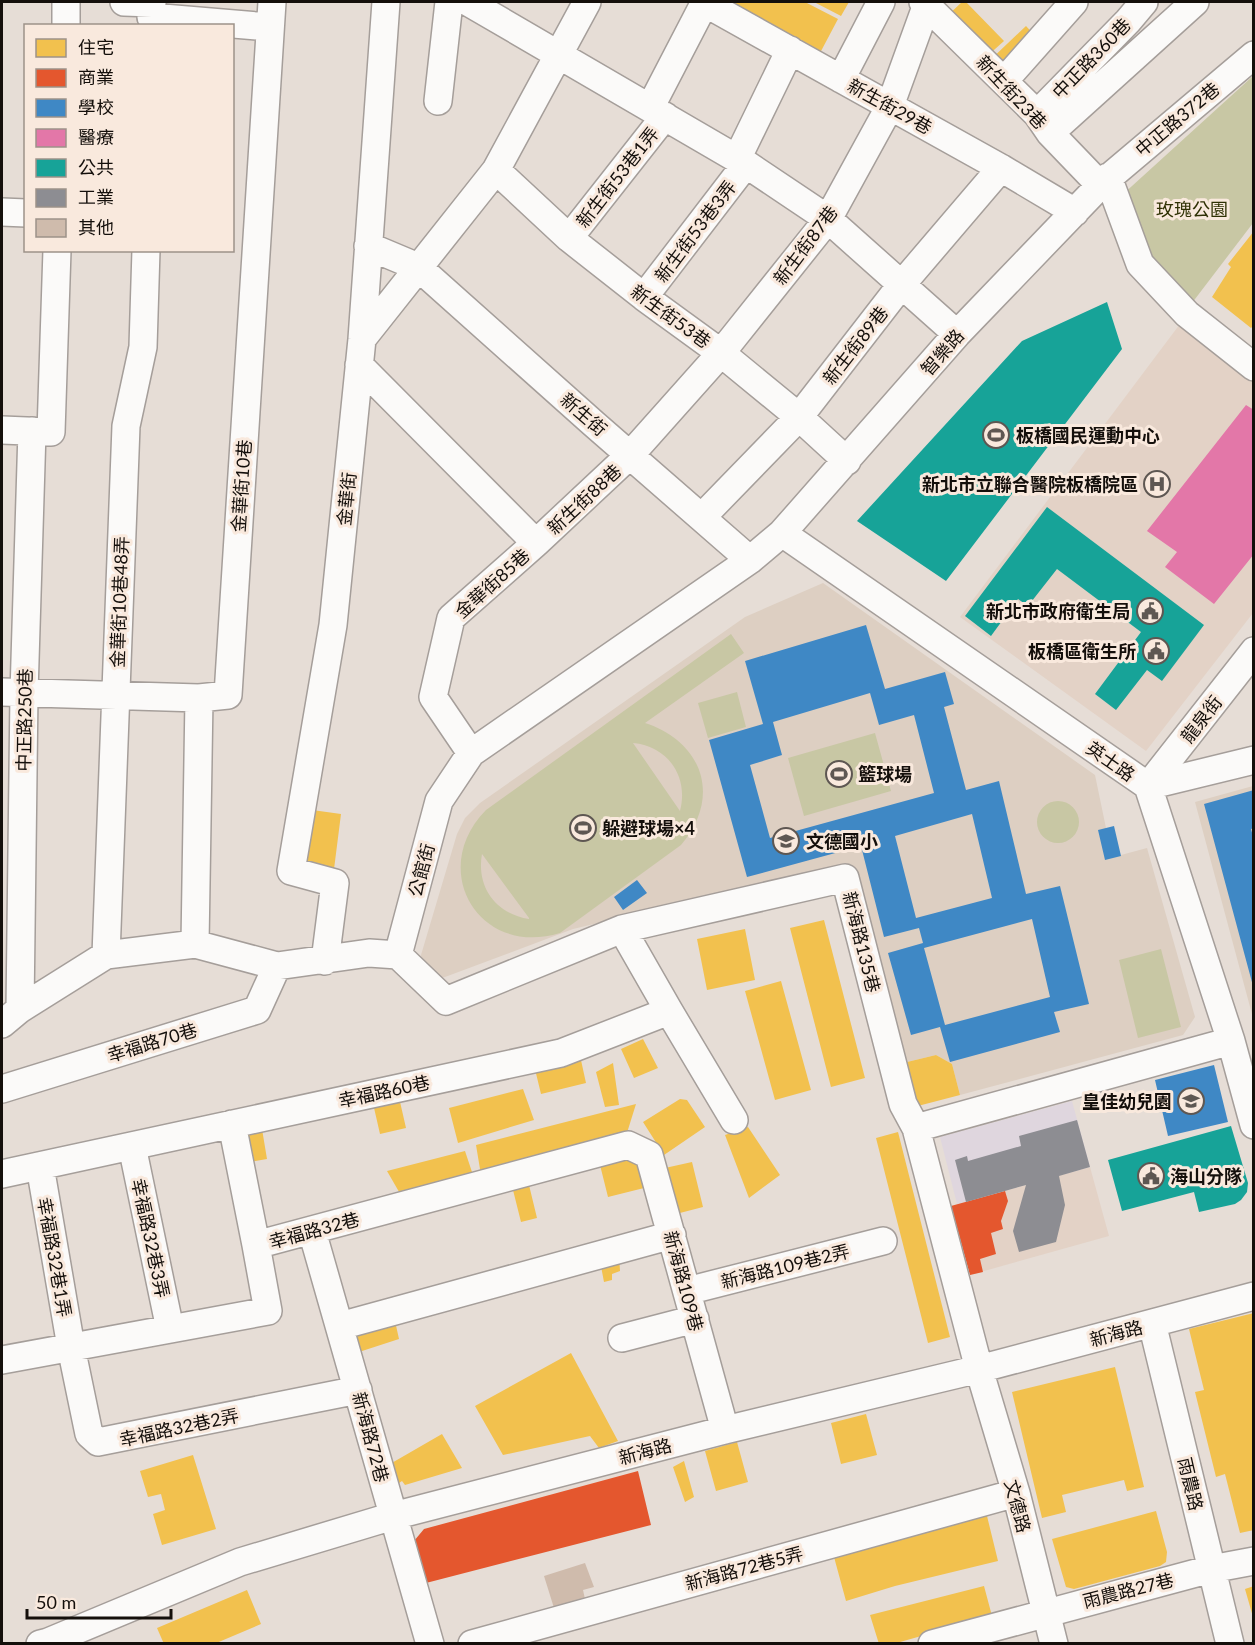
<svg xmlns="http://www.w3.org/2000/svg" width="1255" height="1645" viewBox="0 0 1255 1645" font-family="Lato,'Noto Sans TC',sans-serif">
	<rect width="100%" height="100%" fill="#e6ddd6"/>
	<path fill="#e3d2c6" d="M1192 308 1253 355V613L1146 751 960 617Z
		M1090 1167 1109 1236 970 1275 951 1206Z"/>
	<path fill="#dfd6de" d="M1072 1101 1090 1167 957 1204 940 1137Z"/>
	<path fill="#ddcfc2" d="M823 583 1095 775 1106 828 1121 855 1147 848 1195 1017 1183 1035 960 1095 952 1064 936 1055 903 1063 859 878 855 868 849 865H841L573 929 445 977 434 980 423 976 421 955 457 834 465 818 480 803 745 617Z
		M1253 786V1018L1195 802Z"/>
	<path fill="#c8c7a4" fill-rule="evenodd" d="M1253 76V223L1192 303 1149 255 1121 196Z
		M731 634 744 653 645 723C703 742 722 797 681 845L560 933C479 958 427 870 486 810ZM633 743C668 746 689 777 680 811ZM482 854 529 918V919C496 914 476 887 482 854Z
		M737 692 746 727 708 738 698 703Z
		M875 733 891 791 804 816 788 758Z
		M1037 822a21 21 0 1 1 42 0a21 21 0 1 1-42 0Z
		M1161 949 1181 1027 1138 1038 1119 960Z"/>
	<path fill="#f2c14e" d="M726 2H805L838 19 820 53Z
		M814 2H849L841 16Z
		M962 2H966L1004 41 985 58 946 17Z
		M1026 26 1039 40 1000 78 986 64Z
		M1254 231V325L1251 328 1212 297 1231 267 1228 264Z
		M305 809 341 814 333 877 296 872Z
		M824 920 865 1078 831 1087 790 928Z
		M745 929 755 980 707 990 697 939Z
		M781 981 811 1090 775 1100 745 991Z
		M643 1039 658 1068 634 1078 621 1049Z
		M579 1051 586 1083 541 1094 533 1061Z
		M936 1055 952 1064 960 1095 914 1107 903 1063Z
		M613 1063 619 1105 605 1107 596 1072Z
		M523 1089 534 1120 458 1143 449 1108Z
		M398 1093 406 1128 380 1134 372 1099Z
		M680 1099 687 1100 705 1127 664 1155 643 1122Z
		M636 1104 626 1136 481 1175 476 1145Z
		M748 1127 780 1175 749 1198 725 1135Z
		M262 1129 267 1159 244 1163 239 1134Z
		M898 1132 950 1337 928 1343 876 1138Z
		M465 1151 473 1175 402 1197 387 1171Z
		M639 1153 648 1187 608 1197 600 1165Z
		M692 1162 703 1207 676 1214 665 1168Z
		M529 1185 537 1218 521 1222 513 1190Z
		M619 1255 620 1271 612 1274V1280L604 1282 600 1261Z
		M1254 1313V1530L1240 1533 1225 1474 1216 1477 1195 1392 1204 1390 1189 1329Z
		M395 1321 399 1339 359 1352 353 1332Z
		M571 1353 618 1441 599 1448 590 1436 503 1455 475 1406Z
		M1115 1367 1144 1487 1127 1491 1124 1480 1062 1495 1066 1512 1042 1518 1012 1392Z
		M866 1414 877 1455 841 1464 831 1423Z
		M442 1434 462 1468 405 1485 402 1481 390 1489V1464Z
		M737 1442 748 1482 716 1491 705 1451Z
		M193 1455 216 1529 162 1545 153 1514 165 1510 161 1494 148 1497 140 1471Z
		M684 1461 694 1497 685 1502 673 1467Z
		M1156 1511 1167 1552 1166 1562 1160 1566 1074 1589 1066 1587 1052 1539Z
		M987 1516 998 1561 895 1586 846 1601 834 1557Z
		M984 1586 992 1616 893 1644H879L870 1615Z
		M1254 1586V1617H1253L1245 1589Z
		M247 1590 261 1624 214 1644H164L157 1628Z"/>
	<path fill="#e4572e" d="M1005 1191 1008 1201 1001 1221 1003 1229 991 1233 996 1254 980 1259 983 1272 970 1275 951 1206Z
		M638 1471 651 1525 426 1583 414 1541 424 1529Z"/>
	<path fill="#3f88c5" fill-rule="evenodd" d="M866 625 885 689 945 672 954 704 944 707 966 790 999 781 1026 894 1060 886 1089 1004 1054 1012 1060 1032 950 1062 940 1027 911 1035 888 953 923 943 919 928 884 937 861 846 747 877 709 740 763 724 745 661ZM870 693 879 725 914 715 934 793 770 838 750 765 782 755 773 722ZM972 814 992 898 916 918 895 836ZM1032 919 1050 997 945 1025 924 948Z
		M1254 790V828L1251 829 1254 840 1253 986 1204 804Z
		M1114 826 1121 856 1105 860 1098 830Z
		M637 880 647 893 623 910 614 897Z
		M1214 1065 1228 1122 1168 1136 1155 1080Z"/>
	<path fill="#e377a8" d="M1246 405 1254 410V554L1214 604 1165 567 1177 552 1147 531Z"/>
	<path fill="#17a398" d="M1107 302 1122 349 946 581 857 521 1022 341Z
		M1047 507 1204 625 1162 681 1147 670 1116 710 1095 694 1141 632 1057 569 1028 606 1018 599 991 636 965 616Z
		M1231 1126 1248 1183 1247 1192 1241 1200 1235 1204 1199 1212 1194 1192 1122 1211 1108 1160Z"/>
	<path fill="#8d8d92" d="M1077 1120 1090 1167 1059 1176 1065 1205 1056 1242 1019 1252 1013 1231 1026 1185 966 1202 955 1160 967 1156 968 1161 1021 1146 1019 1136Z"/>
	<path fill="#cfbbac" d="M585 1563 594 1587 583 1590 585 1599 554 1608 544 1576Z"/>
	<g fill="none" stroke-linecap="round" stroke-linejoin="round">
		<defs>
			<path id="minor" d="M124 2 152 3
				M468 2 746 164 828 219 957 334
				M703 2 1001 168 1075 212
				M923 2 1037 114 1050 133 1100 185 1254 55
				M151 17 269 27
				M66 26V2
				M841 79 881 2
				M1004 81 1074 2
				M438 101 449 2
				M650 108 705 2
				M1037 114 1128 21 1144 2
				M1050 133 1195 2
				M737 159 790 50
				M496 170 569 238 644 297 721 353 799 417 847 461
				M2 212 26 213
				M569 238 665 116
				M368 246 418 267 594 424 750 560
				M644 297 746 164
				M362 339 496 170 587 2
				M359 365 536 543 451 618 433 697 471 753
				M2 430 51 432 57 250
				M702 517 799 417 902 284 1001 168
				M782 533 1148 786 1231 1041 1254 1125
				M536 543 631 454 721 353 828 219 890 106 927 4
				M2 692 199 698
				M1148 786 1254 651
				M1148 786 1254 760
				M195 944 199 698 228 695 272 2
				M106 955 126 426 143 347 146 250
				M398 955 439 801 471 753 750 560 782 533 957 334 1108 177 1140 264 1187 314 1254 367
				M398 955 446 1001 622 929 845 878 903 1104 916 1128 979 1369 1016 1493 1054 1644
				M325 961 335 883 291 871 333 625 362 339 386 2
				M20 1009 24 693 32 431
				M669 1011 734 1120
				M2 1024 20 1009 106 955 195 944 277 966 369 953 398 955
				M2 1089 257 1010 277 966
				M232 1124 256 1245
				M916 1128 1231 1041
				M132 1146 170 1329
				M40 1166 71 1347 89 1434 98 1442 358 1390
				M2 1174 561 1053 669 1011 622 929
				M312 1231 430 1644
				M687 1291 883 1241
				M1152 1323 1230 1644
				M340 1326 672 1235
				M622 1338 695 1319
				M2 1360 268 1311 256 1245 628 1145 649 1155 725 1430
				M40 1644 48 1642 240 1562 393 1516 725 1430 979 1369 1254 1296
				M472 1644 1016 1493
				M932 1644 1211 1569 1254 1561"/>
		</defs>
		<use href="#minor" stroke="#a59e9a" stroke-width="30"/>
		<use href="#minor" stroke="#fbfaf9" stroke-width="27"/>
	</g>
	<defs>
		<symbol id="stadium-ring" viewBox="-11 -11 22 22"><circle r="9.5" fill="#f9e9dd" stroke="#5e5752" stroke-width="1.5"/><path d="M0-5a6.5 5 0 1 0 0 10a6.5 5 0 1 0 0-10ZM-3.5-1.8h7v3.6h-7Z" fill="#5e5752"/></symbol>
		<symbol id="hospital-ring" viewBox="-11 -11 22 22"><circle r="9.5" fill="#f9e9dd" stroke="#5e5752" stroke-width="1.5"/><path d="M-5-5h3v3.5h4V-5h3V5h-3V1.5h-4V5h-3Z" fill="#5e5752"/></symbol>
		<symbol id="civic-ring" viewBox="-11 -11 22 22"><circle r="9.5" fill="#f9e9dd" stroke="#5e5752" stroke-width="1.5"/><path d="M-.6-6.5H3V-4.5H.6V-3L4-1V1h2V6H-6V1h2V-1L-.6-3ZM-1.2 2.5V6h2.4V2.5Z" fill="#5e5752"/></symbol>
		<symbol id="school-ring" viewBox="-11 -11 22 22"><circle r="9.5" fill="#f9e9dd" stroke="#5e5752" stroke-width="1.5"/><path d="M0-5L7-2L0 1L-7-2ZM-4 1L0 2.5L4 1V4Q0 6-4 4Z" fill="#5e5752"/></symbol>
	</defs>
	<g fill-rule="evenodd">
		<use href="#stadium-ring" x="981" y="420" width="30" height="30"/>
		<use href="#hospital-ring" x="1142" y="469" width="30" height="30"/>
		<use href="#civic-ring" x="1135" y="596" width="30" height="30"/>
		<use href="#civic-ring" x="1141" y="636" width="30" height="30"/>
		<use href="#stadium-ring" x="824" y="759" width="30" height="30"/>
		<use href="#stadium-ring" x="568" y="813" width="30" height="30"/>
		<use href="#school-ring" x="771" y="826" width="30" height="30"/>
		<use href="#school-ring" x="1176" y="1086" width="30" height="30"/>
		<use href="#civic-ring" x="1136" y="1161" width="30" height="30"/>
	</g>
	<g text-anchor="middle" dominant-baseline="central" stroke-width="6" stroke-linejoin="round" paint-order="stroke">
		<g font-size="18" fill="#140f0b" stroke="#f9e9dd">
			<text transform="translate(1091 58) rotate(-46)">中正路360巷</text>
			<text transform="translate(1012 92) rotate(47)">新生街23巷</text>
			<text transform="translate(890 106) rotate(29)">新生街29巷</text>
			<text transform="translate(1177 119) rotate(-40)">中正路372巷</text>
			<text transform="translate(617 177) rotate(-52)">新生街53巷1弄</text>
			<text transform="translate(695 231) rotate(-53)">新生街53巷3弄</text>
			<text transform="translate(805 245) rotate(-53)">新生街87巷</text>
			<text transform="translate(671 316) rotate(36)">新生街53巷</text>
			<text transform="translate(855 345) rotate(-52)">新生街89巷</text>
			<text transform="translate(942 352) rotate(-49)">智樂路</text>
			<text transform="translate(584 414) rotate(41)">新生街</text>
			<text transform="translate(241 486) rotate(-86)">金華街10巷</text>
			<text transform="translate(346 499) rotate(-84)">金華街</text>
			<text transform="translate(584 499) rotate(-43)">新生街88巷</text>
			<text transform="translate(492 583) rotate(-42)">金華街85巷</text>
			<text transform="translate(119 602) rotate(-88)">金華街10巷48弄</text>
			<text transform="translate(1201 719) rotate(-52)">龍泉街</text>
			<text transform="translate(24 720) rotate(-89)">中正路250巷</text>
			<text transform="translate(1111 761) rotate(35)">英士路</text>
			<text transform="translate(421 870) rotate(-75)">公館街</text>
			<text transform="translate(862 942) rotate(76)">新海路135巷</text>
			<text transform="translate(152 1042) rotate(-17)">幸福路70巷</text>
			<text transform="translate(384 1091) rotate(-12)">幸福路60巷</text>
			<text transform="translate(314 1230) rotate(-15)">幸福路32巷</text>
			<text transform="translate(151 1238) rotate(78)">幸福路32巷3弄</text>
			<text transform="translate(55 1257) rotate(80)">幸福路32巷1弄</text>
			<text transform="translate(785 1266) rotate(-14)">新海路109巷2弄</text>
			<text transform="translate(684 1281) rotate(75)">新海路109巷</text>
			<text transform="translate(1116 1333) rotate(-15)">新海路</text>
			<text transform="translate(179 1427) rotate(-12)">幸福路32巷2弄</text>
			<text transform="translate(371 1437) rotate(75)">新海路72巷</text>
			<text transform="translate(645 1451) rotate(-15)">新海路</text>
			<text transform="translate(1191 1484) rotate(77)">雨農路</text>
			<text transform="translate(1018 1506) rotate(75)">文德路</text>
			<text transform="translate(744 1568) rotate(-15)">新海路72巷5弄</text>
			<text transform="translate(1128 1590) rotate(-14)">雨農路27巷</text>
		</g>
		<g font-size="18" fill="#2f3104" stroke="#f9e9dd">
			<text x="1192" y="209">玫瑰公園</text>
		</g>
		<g font-size="18" font-weight="bold" fill="#140f0b" stroke="#f9e9dd" text-anchor="start">
			<text x="1016" y="435">板橋國民運動中心</text>
			<text x="1138" y="484" text-anchor="end">新北市立聯合醫院板橋院區</text>
			<text x="1130" y="611" text-anchor="end">新北市政府衛生局</text>
			<text x="1136" y="651" text-anchor="end">板橋區衛生所</text>
			<text x="858" y="774">籃球場</text>
			<text x="602" y="828">躲避球場×4</text>
			<text x="806" y="841">文德國小</text>
			<text x="1172" y="1101" text-anchor="end">皇佳幼兒園</text>
			<text x="1170" y="1176">海山分隊</text>
		</g>
	</g>
	<rect width="1255" height="1645" fill="none" stroke="#140f0b" stroke-width="6"/>
	<rect x="24" y="24" width="210" height="228" fill="#f9e9dd" stroke="#9d9289" stroke-width="1.5"/>
	<rect x="36" y="39" width="30" height="18" fill="#f2c14e" stroke="#9d9289" stroke-width="1.5"/>
	<text x="78" y="54" font-size="18" fill="#140f0b">住宅</text>
	<rect x="36" y="69" width="30" height="18" fill="#e4572e" stroke="#9d9289" stroke-width="1.5"/>
	<text x="78" y="84" font-size="18" fill="#140f0b">商業</text>
	<rect x="36" y="99" width="30" height="18" fill="#3f88c5" stroke="#9d9289" stroke-width="1.5"/>
	<text x="78" y="114" font-size="18" fill="#140f0b">學校</text>
	<rect x="36" y="129" width="30" height="18" fill="#e377a8" stroke="#9d9289" stroke-width="1.5"/>
	<text x="78" y="144" font-size="18" fill="#140f0b">醫療</text>
	<rect x="36" y="159" width="30" height="18" fill="#17a398" stroke="#9d9289" stroke-width="1.5"/>
	<text x="78" y="174" font-size="18" fill="#140f0b">公共</text>
	<rect x="36" y="189" width="30" height="18" fill="#8d8d92" stroke="#9d9289" stroke-width="1.5"/>
	<text x="78" y="204" font-size="18" fill="#140f0b">工業</text>
	<rect x="36" y="219" width="30" height="18" fill="#cfbbac" stroke="#9d9289" stroke-width="1.5"/>
	<text x="78" y="234" font-size="18" fill="#140f0b">其他</text>
	<path d="M27 1609v9h144v-9" fill="none" stroke="#140f0b" stroke-width="3"/>
	<text x="36" y="1609" font-size="18" fill="#140f0b" stroke="#f9e9dd" stroke-width="4.5" paint-order="stroke">50 m</text>
</svg>
